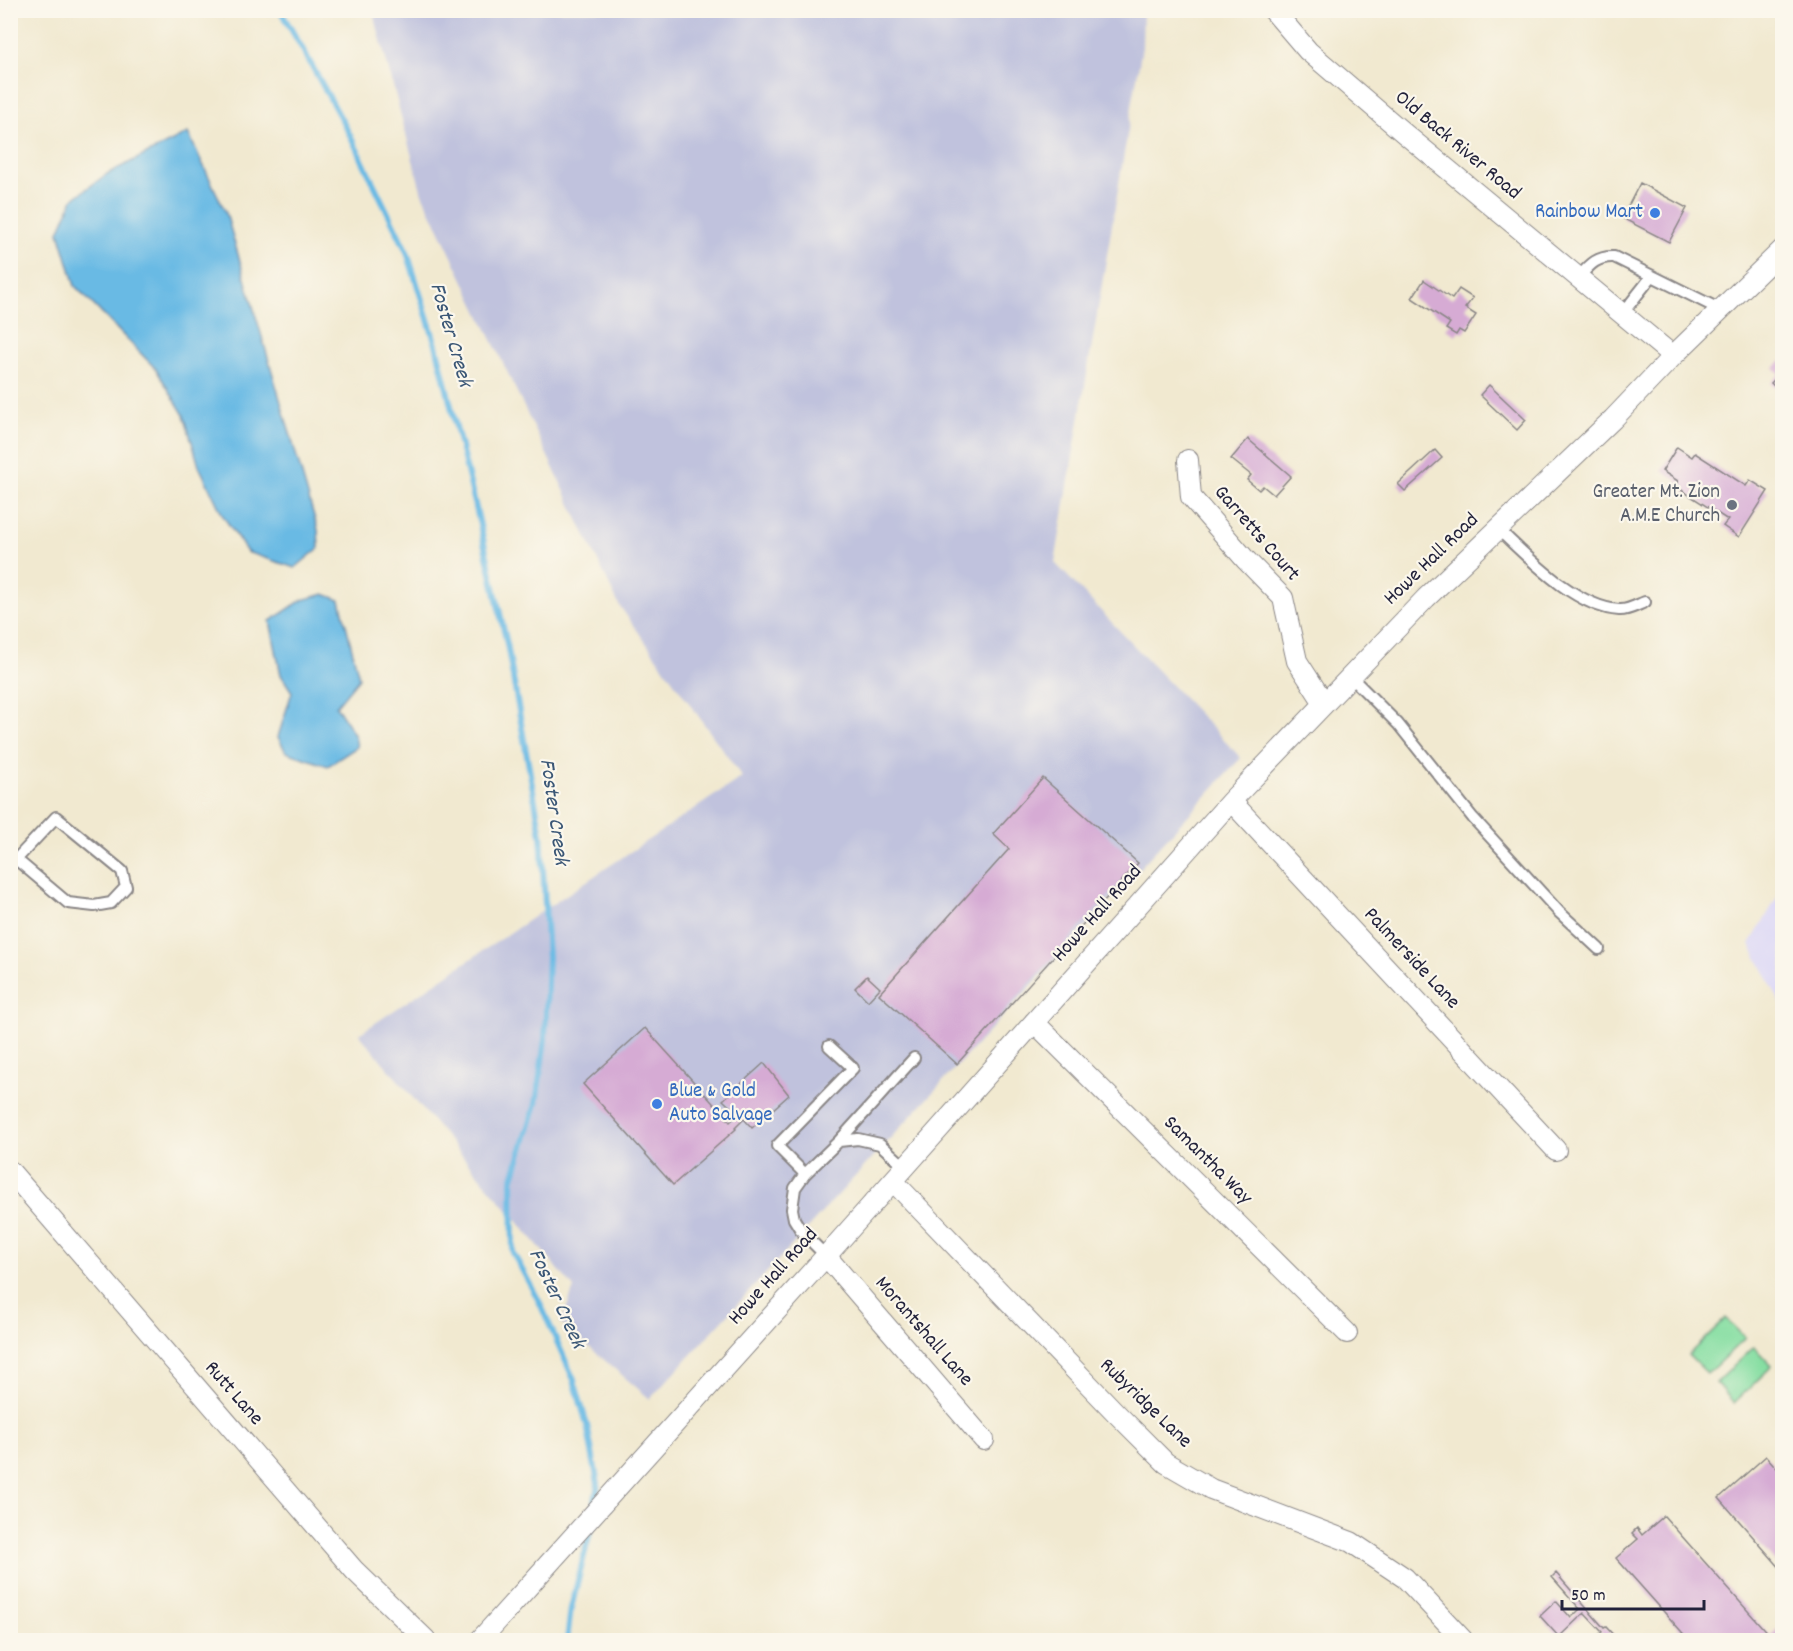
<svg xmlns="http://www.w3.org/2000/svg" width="1793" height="1651" viewBox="0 0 1793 1651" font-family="Dekko,sans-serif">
	<rect width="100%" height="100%" fill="#fbf7ec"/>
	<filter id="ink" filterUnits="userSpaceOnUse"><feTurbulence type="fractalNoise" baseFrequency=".0167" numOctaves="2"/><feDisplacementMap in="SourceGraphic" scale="12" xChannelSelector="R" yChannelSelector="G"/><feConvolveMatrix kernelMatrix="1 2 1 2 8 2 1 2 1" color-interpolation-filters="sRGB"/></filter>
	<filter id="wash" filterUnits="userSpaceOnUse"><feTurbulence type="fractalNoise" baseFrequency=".008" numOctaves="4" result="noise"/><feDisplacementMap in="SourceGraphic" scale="24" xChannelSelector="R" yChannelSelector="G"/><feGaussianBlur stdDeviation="1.35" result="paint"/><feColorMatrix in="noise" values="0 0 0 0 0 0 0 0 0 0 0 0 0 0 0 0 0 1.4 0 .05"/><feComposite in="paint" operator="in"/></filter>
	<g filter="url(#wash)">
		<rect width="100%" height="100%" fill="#f1e9d0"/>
		<path fill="#dad6f7" d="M1782 889V1006L1750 944Z"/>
		<path fill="#c0c2dd" d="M373 11H1143L1142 47 1055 563 1241 758 650 1399 561 1323 574 1288 359 1034 742 777 619 605 422 194Z"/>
		<path fill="#86dea2" stroke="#54806e" stroke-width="1.5" d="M1726 1318 1745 1338 1707 1374 1688 1355Z
			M1754 1347 1772 1366 1734 1403 1716 1383Z"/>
		<path fill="#69bae4" stroke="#466e90" stroke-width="1.5" d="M188 133 226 213 318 530 319 548 295 568 247 552 223 516 199 466 184 415 156 369 75 286 59 232 73 199 107 174Z
			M324 594 340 600 359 678 336 706 355 736 357 747 328 766 286 752 278 737 292 692 281 675 270 621 302 600Z"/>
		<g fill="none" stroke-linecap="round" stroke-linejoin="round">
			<path stroke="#69bae4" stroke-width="6" d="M280 10 306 55 351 137 407 252 436 345 477 512 507 644 541 835 548 957 545 1039 536 1104 512 1181 513 1253 539 1301 574 1380 587 1425 598 1484 594 1505
				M567 1640 571 1608 592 1524"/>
		</g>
		<g id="blocks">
			<path fill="#d6abd4" d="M1640 183 1687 208 1669 242 1622 218Z
				M1424 280 1452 299 1459 289 1473 298 1465 308 1476 315 1464 333 1459 330 1456 335 1446 329 1450 323 1412 298Z
				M1782 359V394L1771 383 1780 374 1774 368Z
				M1489 385 1526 420 1517 430 1480 395Z
				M1248 439 1291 476 1274 495 1263 486 1259 490 1247 480 1251 475 1231 459Z
				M1677 447 1692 457 1695 453 1746 486 1750 480 1768 491 1739 537 1723 526 1728 520 1675 486 1678 481 1662 471Z
				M1435 450 1442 458 1405 491 1398 484Z
				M1043 778 1138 863 957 1064 879 994 1009 849 993 834Z
				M867 976 880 988 868 1001 855 988Z
				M645 1028 730 1122 738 1114 723 1100 764 1063 789 1095 752 1128 744 1119 735 1128 736 1129 673 1185 583 1084Z
				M1766 1456 1782 1474V1570L1719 1498Z
				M1664 1516 1770 1636 1782 1625V1640H1689L1616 1558 1638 1539 1632 1533 1637 1528 1642 1535Z
				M1556 1573 1604 1628 1606 1627 1618 1640H1592L1602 1632 1584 1613 1559 1637 1540 1616 1556 1601 1571 1618 1580 1609 1552 1577Z"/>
		</g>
	</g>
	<g filter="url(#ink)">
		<use href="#blocks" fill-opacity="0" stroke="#8a8686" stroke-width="1.5"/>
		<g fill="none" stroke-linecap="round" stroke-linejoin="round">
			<defs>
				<path id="lane" d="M1578 278C1589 266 1596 256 1614 257L1721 310
					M1622 314 1652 276
					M1498 529C1529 558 1575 607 1619 610 1627 611 1637 605 1645 602
					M1350 676 1398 724 1473 818 1559 912 1599 949
					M10 866 56 817 122 871 126 887 111 903 94 906 68 903 17 860
					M839 1141 914 1058
					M805 1174 777 1146 853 1068 829 1046
					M826 1256 802 1232 794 1219 792 1209 795 1188 805 1174 839 1141 858 1139 880 1144 905 1167"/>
				<path id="street" d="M1273 10 1308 51 1405 134 1673 356
					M1188 460 1191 497 1245 559 1283 598 1297 661 1324 703
					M1231 801 1556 1150
					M1034 1022 1347 1333
					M10 1171 354 1570 426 1640
					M893 1181 1117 1414 1166 1463 1211 1489 1351 1542 1405 1578 1463 1640
					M826 1256 984 1440
					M480 1640 826 1256 1231 801 1426 598 1613 419 1673 356 1782 250"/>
			</defs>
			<use href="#lane" stroke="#8a8686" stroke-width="14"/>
			<use href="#street" stroke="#8a8686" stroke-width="22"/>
			<use href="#lane" stroke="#fff" stroke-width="10"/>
			<use href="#street" stroke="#fff" stroke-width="20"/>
		</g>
	</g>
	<g fill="#3f7fe0" stroke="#fbf7ec" stroke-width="2">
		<circle cx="1655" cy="213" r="6"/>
		<circle cx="657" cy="1104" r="6"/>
	</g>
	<circle fill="#6b7280" stroke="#fbf7ec" stroke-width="2" cx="1732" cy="505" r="6"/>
	<g text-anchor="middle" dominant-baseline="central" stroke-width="4.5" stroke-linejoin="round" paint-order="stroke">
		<g font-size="21" fill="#22223b" stroke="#fbf7ec">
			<text transform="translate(1457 146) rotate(40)">Old Back River Road</text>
			<text transform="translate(1256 534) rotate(49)">Garretts Court</text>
			<text transform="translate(1432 560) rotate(-44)">Howe Hall Road</text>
			<text transform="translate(1098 914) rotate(-48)">Howe Hall Road</text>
			<text transform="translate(1411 959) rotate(47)">Palmerside Lane</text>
			<text transform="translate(1207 1161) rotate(45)">Samantha Way</text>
			<text transform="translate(774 1277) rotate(-48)">Howe Hall Road</text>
			<text transform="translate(923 1332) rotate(49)">Morantshall Lane</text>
			<text transform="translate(233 1394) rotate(49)">Rutt Lane</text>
			<text transform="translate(1145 1404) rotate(44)">Rubyridge Lane</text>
		</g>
		<g font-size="21" fill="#366cbe" stroke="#fbf7ec" text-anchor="end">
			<text x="1643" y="213">Rainbow Mart</text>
			<text x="669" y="1092" text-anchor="start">Blue &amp; Gold<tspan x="669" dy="24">Auto Salvage</tspan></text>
		</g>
		<g font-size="21" fill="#5b616d" stroke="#fbf7ec" text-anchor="end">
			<text x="1720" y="493">Greater Mt. Zion<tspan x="1720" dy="24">A.M.E Church</tspan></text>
		</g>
		<g font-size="22" font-style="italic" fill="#3b5776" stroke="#fbf7ec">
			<text transform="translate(450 335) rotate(74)">Foster Creek</text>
			<text transform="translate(553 812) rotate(82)">Foster Creek</text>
			<text transform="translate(556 1299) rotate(65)">Foster Creek</text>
		</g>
	</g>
	<rect width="1793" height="1651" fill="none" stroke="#fbf7ec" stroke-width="36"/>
	<path d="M1562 1600v9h142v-9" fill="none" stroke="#22223b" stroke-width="3"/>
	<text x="1571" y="1600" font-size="18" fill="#22223b" stroke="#fbf7ec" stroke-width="4.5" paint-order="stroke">50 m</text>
</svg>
